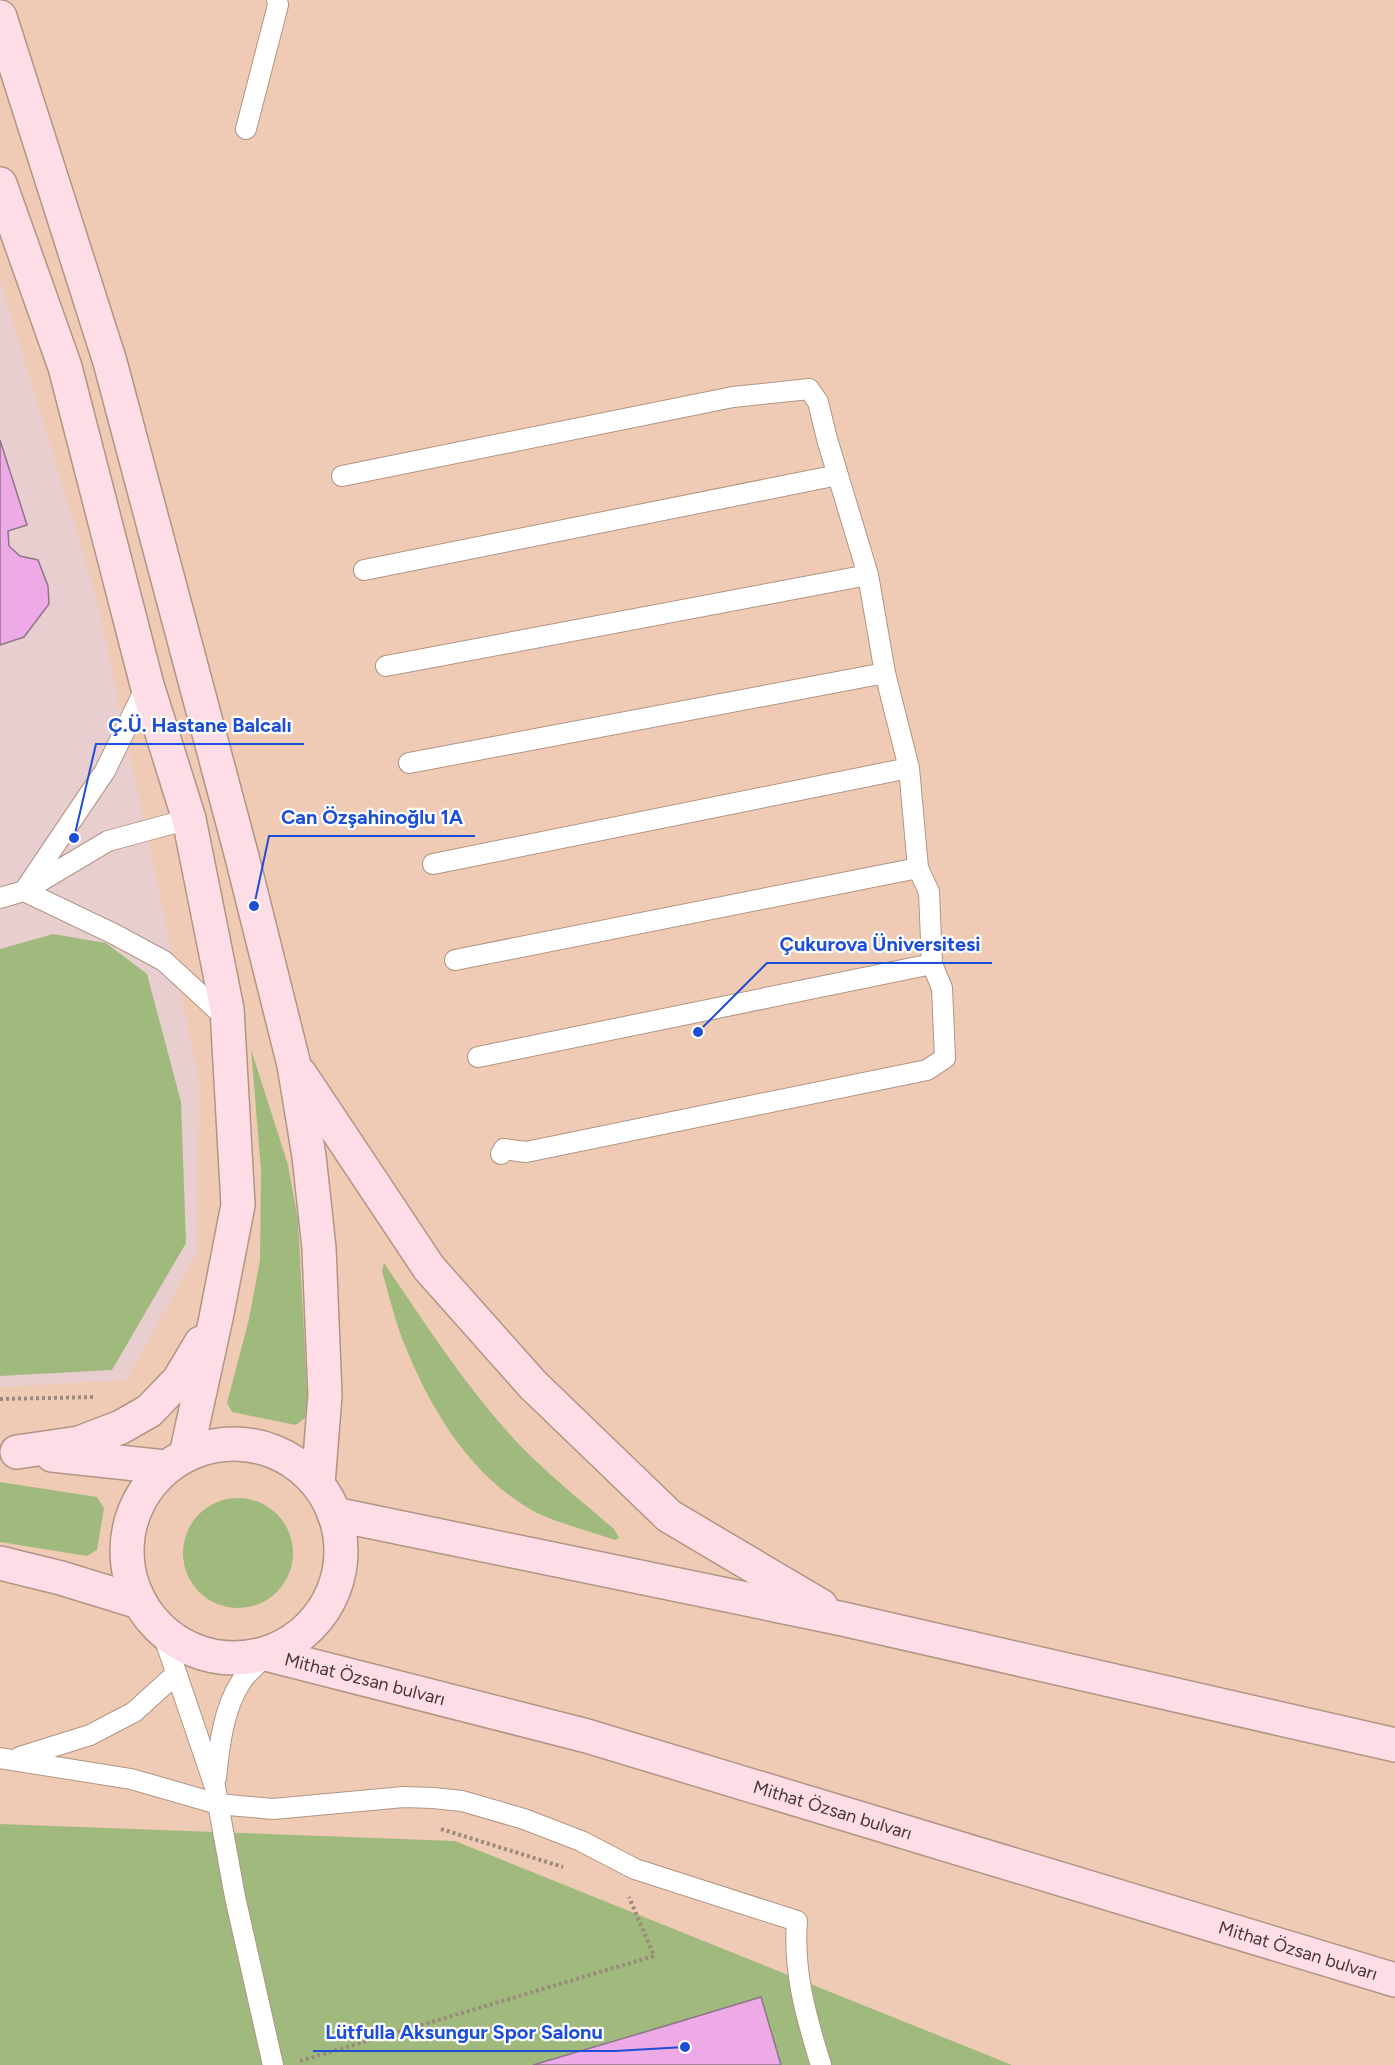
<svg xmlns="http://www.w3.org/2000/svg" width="1395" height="2065" viewBox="0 0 1395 2065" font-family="Figtree,sans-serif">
	<rect width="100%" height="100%" fill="#f6d9c7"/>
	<path fill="#efcbb5" d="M0 0H1395V2065H0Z"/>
	<path fill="#e9cecf" d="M0 279 96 596 199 1080 197 1253 126 1380 0 1387Z"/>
	<path fill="#a0ba7e" d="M53 934 106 943 147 974 181 1102 186 1243 112 1370 0 1376V949Z
		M251 1049 288 1165 298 1220 308 1408 305 1418 296 1425 232 1412 227 1403 249 1319 260 1260 261 1170Z
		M384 1263C425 1323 465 1386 515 1440 545 1472 580 1500 614 1529L619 1538 615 1540C592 1532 558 1523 537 1513 468 1476 427 1404 400 1333 393 1313 388 1292 382 1271Z
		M0 1482 97 1497 104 1508 97 1550 87 1556 0 1542Z
		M183 1553a55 55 0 1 1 110 0a55 55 0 1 1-110 0Z
		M0 1824 455 1841 1012 2065H0Z"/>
	<path fill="#edaae7" stroke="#8d768a" stroke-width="1.5" d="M0 440 27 525 8 531 9 546 20 556 38 560 48 586 49 604 24 637 0 645Z
		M761 1997 781 2065H533L655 2029Z"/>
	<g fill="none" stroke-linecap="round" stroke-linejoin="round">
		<defs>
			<path id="lane" d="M246 129 278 5 277 0
				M342 476 733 397 809 389 818 402 827 439 868 575 885 673 909 768 918 868 929 892 932 964 942 988 945 1058 927 1070 526 1152 504 1149 501 1154
				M364 570 838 475
				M386 666 868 575
				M409 763 885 673
				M433 864 909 768
				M24 891 114 934 164 961 228 1020
				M24 891 105 771 147 685
				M0 898 24 891 108 841 189 819
				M455 960 918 868
				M478 1057 932 964
				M162 1631 215 1787 235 1897 273 2065
				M20 1757 90 1735 134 1712 176 1674
				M0 1758 131 1779 218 1804 273 1809 404 1797 433 1798 462 1801 524 1819 581 1841 635 1869 797 1921C793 1971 806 2017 821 2065
				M216 1778C219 1748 223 1709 241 1682 247 1672 259 1664 266 1654"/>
			<g id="secondary">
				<path d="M0 17 110 362 242 857 294 1065 309 1156 319 1248 325 1395 318 1484"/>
				<path d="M0 184 65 367 147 685 189 819 227 1009 238 1205 216 1318 186 1455"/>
				<path d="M300 1074 429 1268 533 1385 669 1516 821 1606"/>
				<circle cx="234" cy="1551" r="107"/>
				<path d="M17 1452 79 1443 121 1427 149 1411 179 1380 201 1343"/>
				<path d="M52 1455 165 1467"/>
				<path d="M334 1514 843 1619 1395 1745"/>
				<path d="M0 1563 61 1578 139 1602"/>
				<path id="s1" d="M266 1654 587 1736 1395 1980"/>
			</g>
		</defs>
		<use href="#lane" stroke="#b19584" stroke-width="22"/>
		<use href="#secondary" stroke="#b19584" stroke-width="36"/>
		<path stroke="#9d897c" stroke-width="4" stroke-dasharray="3 3" stroke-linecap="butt" d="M0 1399 96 1397
			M441 1829 563 1867
			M300 2061 654 1956 629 1897"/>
		<use href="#lane" stroke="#fff" stroke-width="20"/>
		<use href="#secondary" stroke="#ffdde6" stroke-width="33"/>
	</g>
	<g text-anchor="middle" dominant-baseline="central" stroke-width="4.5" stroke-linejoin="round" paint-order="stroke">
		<g font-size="18" fill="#463a33" stroke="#fff">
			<text stroke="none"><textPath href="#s1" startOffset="102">Mithat Özsan bulvarı</textPath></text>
			<text stroke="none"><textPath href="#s1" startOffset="588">Mithat Özsan bulvarı</textPath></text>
			<text stroke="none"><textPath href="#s1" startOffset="1074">Mithat Özsan bulvarı</textPath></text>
		</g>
	</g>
	<path fill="none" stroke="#1d4ed8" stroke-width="2" d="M74 838L96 744H304M254 906L269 836H475M698 1032L767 963H992M685 2047L615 2051H313"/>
	<g fill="#1d4ed8" stroke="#fff" stroke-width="2">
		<circle cx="74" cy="838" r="6"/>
		<circle cx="254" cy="906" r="6"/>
		<circle cx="698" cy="1032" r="6"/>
		<circle cx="685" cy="2047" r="6"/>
	</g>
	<g font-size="20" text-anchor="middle" font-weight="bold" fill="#1d4ed8" stroke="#fff" stroke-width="4.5" stroke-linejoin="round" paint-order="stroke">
		<text x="200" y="732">Ç.Ü. Hastane Balcalı</text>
		<text x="372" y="824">Can Özşahi̇noğlu 1A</text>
		<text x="880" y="951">Çukurova Üniversitesi</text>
		<text x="464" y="2039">Lütfulla Aksungur Spor Salonu</text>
	</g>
</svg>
